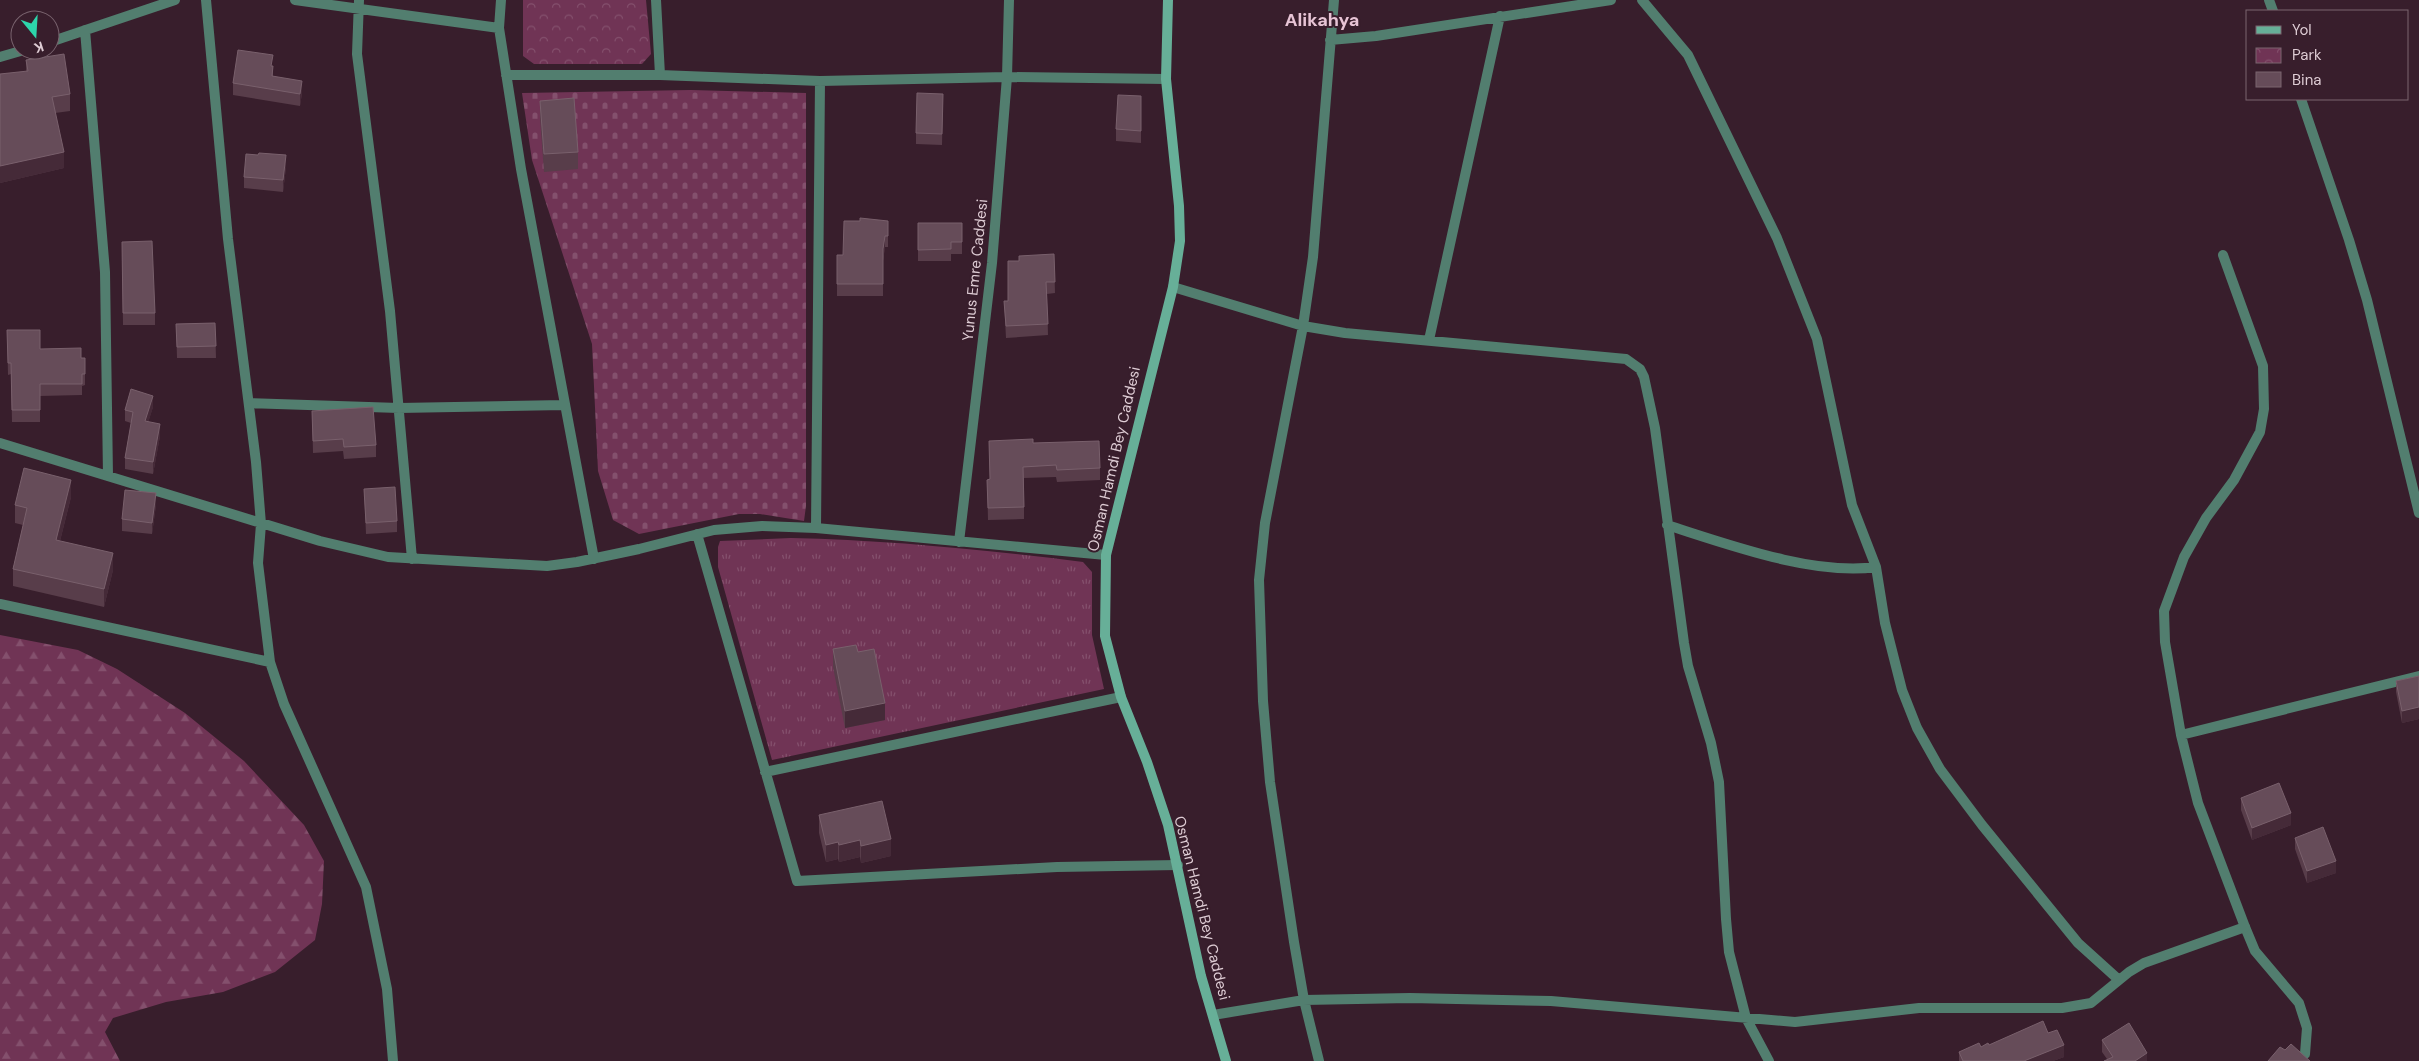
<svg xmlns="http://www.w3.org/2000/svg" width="2419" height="1061" viewBox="0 0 2419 1061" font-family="'DM Sans',sans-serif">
	<defs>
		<pattern id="grass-tufts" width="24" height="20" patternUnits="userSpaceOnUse" patternTransform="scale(1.25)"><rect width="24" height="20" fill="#703455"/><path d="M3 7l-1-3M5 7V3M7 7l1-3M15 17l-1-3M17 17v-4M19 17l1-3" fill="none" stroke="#84506d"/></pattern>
		<pattern id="forest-firs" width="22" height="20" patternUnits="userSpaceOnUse" patternTransform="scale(1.25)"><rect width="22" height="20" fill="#703455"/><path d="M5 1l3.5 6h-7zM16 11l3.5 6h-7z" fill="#84506d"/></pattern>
		<pattern id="cemetery-stones" width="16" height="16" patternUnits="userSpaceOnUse" patternTransform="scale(1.25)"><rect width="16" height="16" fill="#703455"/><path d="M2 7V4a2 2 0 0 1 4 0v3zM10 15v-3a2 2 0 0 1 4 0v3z" fill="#84506d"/></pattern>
		<pattern id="park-crowns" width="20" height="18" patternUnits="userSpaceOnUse" patternTransform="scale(1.25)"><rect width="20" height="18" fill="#703455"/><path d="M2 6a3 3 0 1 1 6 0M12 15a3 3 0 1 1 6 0" fill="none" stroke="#84506d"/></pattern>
	</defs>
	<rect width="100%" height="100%" fill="#381e2c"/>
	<path fill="url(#grass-tufts)" d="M791 538C888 540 986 550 1083 562L1092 572V635L1104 689 772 760 718 567V547L720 541Z"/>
	<path fill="url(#forest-firs)" d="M0 635 78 650 117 669 185 713 244 761 304 825 324 861 322 904 315 940 275 972 223 992 166 1002 113 1018 105 1032 120 1061H0Z"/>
	<path fill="url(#cemetery-stones)" d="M691 90 806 93V506L804 521 760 514H739L639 534 613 520 598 471 592 344 532 160 522 93Z"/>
	<path fill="url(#park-crowns)" d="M523 0H646L651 54 642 64H534L523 56Z"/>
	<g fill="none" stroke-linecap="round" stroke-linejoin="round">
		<path stroke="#527e6f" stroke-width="10" d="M2245 927 2255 951 2299 1003 2307 1028 2305 1054"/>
		<path stroke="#527e6f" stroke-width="10" d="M206 0 228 239 256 462 261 524 258 563 270 662 284 704 366 887 387 989 393 1061
			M295 0 499 28
			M359 0 357 54 390 311 412 559
			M501 0 499 28 521 169 594 559
			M656 0 660 75
			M1642 0 1688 55 1777 238 1817 339 1852 505 1876 567 1885 623 1902 690 1917 728 1940 769 1982 825 2078 943 2119 980
			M2269 0 2273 11
			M85 30 105 272 108 476
			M1330 40 1376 36 1611 0
			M50 42 175 0
			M0 57 24 50
			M506 75H660L820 81 1007 77 1166 79
			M2301 99 2349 240 2367 300 2419 513
			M1173 287 1303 326 1345 333 1626 359 1640 369 1644 377 1655 428 1684 643 1688 666 1711 743 1719 782 1726 919 1729 952 1746 1018 1769 1061
			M1429 340 1500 16
			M249 403 399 408 564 405
			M0 443 320 541 388 557 547 566 577 562 639 549 714 530 762 526 816 528 1106 555
			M1667 525C1727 544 1814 576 1876 567
			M816 528 820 81
			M697 534 797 881 1057 867 1178 865
			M959 542 992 263 1007 77 1009 0
			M0 604 270 662
			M2181 735 2165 642 2164 611 2184 557 2206 518 2234 480 2260 432 2264 409 2263 366 2223 255
			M765 772 1121 697
			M1213 1015 1304 1000 1410 998 1551 1001 1795 1022 1919 1008H2062L2091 1003 2129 972 2144 963 2245 927 2198 803 2181 735 2419 676
			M1319 1061 1304 1000 1294 942 1270 782 1263 701 1259 580 1265 523 1303 326 1313 257 1334 0"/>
		<path stroke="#67af98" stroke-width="10" d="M1168 0 1166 79 1179 206 1180 241 1173 287 1106 555 1105 636 1121 697 1147 762 1168 825 1201 976 1226 1061"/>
	</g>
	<path fill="#583d4a" d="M26 60 70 94V111L55 113 64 168 0 183V74L26 72Z
		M273 66V76L302 93 300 106 233 95V83Z
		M943 94 942 145 916 144V133Z
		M1141 96V143L1116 141V129Z
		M540 101 578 152V169L544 172 540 118Z
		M286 167 283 192 244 188V177Z
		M888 221V247H885L883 261V296H837V255H843Z
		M918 223H962V254H951V261H918Z
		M122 242 155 313V325H123Z
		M1054 254 1055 293 1047 294 1048 335 1006 338 1004 301H1008L1019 261Z
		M215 323 216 358H177L176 324Z
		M7 330 40 349 81 358H85V385L82 386V395L40 396V422H12L11 374 8 375Z
		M153 407 148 422 160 436 153 474 125 469V458L131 423 125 421V410Z
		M312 411 376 445V457L344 459 343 451 313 453Z
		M989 441 1033 443 1100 468V480L1057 482 1056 477 1024 478V519L988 520 987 480 990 479Z
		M364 489 397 521V532L366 534Z
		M71 497 60 541 113 570 104 607 13 586V569L23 525 15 523V505Z
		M156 505 152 534 122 531V519Z
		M833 649 858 652 885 720 845 728 833 667Z
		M2419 676V719L2402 723 2396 692V681Z
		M2241 798 2291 825 2252 840 2241 810Z
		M819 815 891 856 861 863 860 857 839 862 838 859 826 862 819 833Z
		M2295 838 2336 873 2307 883 2295 849Z
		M2048 1033 2064 1057 2053 1061H1959V1052Z
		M2102 1040 2147 1061 2107 1059 2102 1052Z"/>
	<path fill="#452a38" d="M302 81V93L300 106V94Z
		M64 152V168L0 183V166Z
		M286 155V167L283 192V180Z
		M885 236V247L883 261V249Z
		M153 396V407L145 433V421Z
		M160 424V436L153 474V462Z
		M71 480V497L56 557V540Z
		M156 493V505L152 534V523Z
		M113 553V570L104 607V589Z
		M885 703V720L845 728V711Z
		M2419 707V719L2402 723V711Z
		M2291 813V825L2252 840V828Z
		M891 839V856L861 863V846Z
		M860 840V857L839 862V845Z
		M838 842V859L826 862V845Z
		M2336 861V873L2307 883V871Z
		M2064 1045V1057L2053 1061H2024Z
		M2147 1053V1061H2135Z"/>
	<path fill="#664c59" stroke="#79606c" d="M238 50 273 55 271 66H273L272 76 302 81 300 94 233 83Z
		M64 54 70 94 52 97 64 152 0 166V74L28 71 26 60Z
		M917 93 943 94 942 134 916 133Z
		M1118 95 1141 96V131L1116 129Z
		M574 98 578 152 544 154 540 101Z
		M259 153 286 155 283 180 244 177 246 154 258 155Z
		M860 218 888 221V236H885L883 249V284H837V255H843L844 221H860Z
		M918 223H962V242H951V249L918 250Z
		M152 241 155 313H123L122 242Z
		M1054 254 1055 282H1046L1048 324 1006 326 1004 301H1008V261H1019V256Z
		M215 323 216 346 177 347 176 324Z
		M7 330H40V349L81 348V358H85V374H82V384H40V410H12L11 363H8Z
		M131 389 153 396 145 421 160 424 153 462 125 458 133 412 125 410Z
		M373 407 376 445 344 447 343 439 313 441 312 411Z
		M1033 439V443L1099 441 1100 468 1057 470 1056 465 1023 467 1024 507 988 508 987 480 990 479 989 441Z
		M24 468 71 480 56 540 113 553 104 589 13 569 27 508 15 505Z
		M395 487 397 521 366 523 364 489Z
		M125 490 156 493 152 523 122 519Z
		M856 645 858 652 874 649 885 703 845 711 833 649Z
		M2419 676V707L2402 711 2396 681Z
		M2279 783 2291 813 2252 828 2241 798Z
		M882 801 891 839 861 846 860 840 839 845 838 842 826 845 819 815Z
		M2323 827 2336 861 2307 871 2295 838Z
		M2043 1021 2048 1033 2057 1030 2064 1045 2024 1061H1963L1959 1052 1979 1043 1981 1047 1988 1043 1989 1045Z
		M2129 1023 2147 1053 2135 1061H2104L2113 1057 2102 1040Z
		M2291 1044 2310 1061H2268L2280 1047 2285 1050Z"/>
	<g text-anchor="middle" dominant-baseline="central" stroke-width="4" stroke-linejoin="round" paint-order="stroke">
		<g font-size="15" fill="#deccd4" stroke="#381e2c">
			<text transform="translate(975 270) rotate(-84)">Yunus Emre Caddesi</text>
			<text transform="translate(1114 459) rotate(-77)">Osman Hamdi Bey Caddesi</text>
			<text transform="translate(1202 908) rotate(76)">Osman Hamdi Bey Caddesi</text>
		</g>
		<g font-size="18" font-weight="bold" fill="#e7c4d5" stroke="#381e2c">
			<text x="1322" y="20">Alikahya</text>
		</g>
	</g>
	<rect x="2246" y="10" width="162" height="90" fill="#381e2c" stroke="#7a646f"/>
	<rect x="2256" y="26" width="25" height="8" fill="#67af98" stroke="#7a646f"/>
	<text x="2292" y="35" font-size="15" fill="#deccd4">Yol</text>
	<rect x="2256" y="48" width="25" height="15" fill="url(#park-crowns)" stroke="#7a646f"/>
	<text x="2292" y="60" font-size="15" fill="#deccd4">Park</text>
	<rect x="2256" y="72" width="25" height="15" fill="#664c59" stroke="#7a646f"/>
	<text x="2292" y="85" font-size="15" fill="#deccd4">Bina</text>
	<g transform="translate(35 35) rotate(162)"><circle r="24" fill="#381e2c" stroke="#7a646f"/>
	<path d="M0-4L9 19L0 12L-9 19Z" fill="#2dd5ab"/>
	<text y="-8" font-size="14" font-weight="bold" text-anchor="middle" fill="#deccd4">K</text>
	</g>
</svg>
